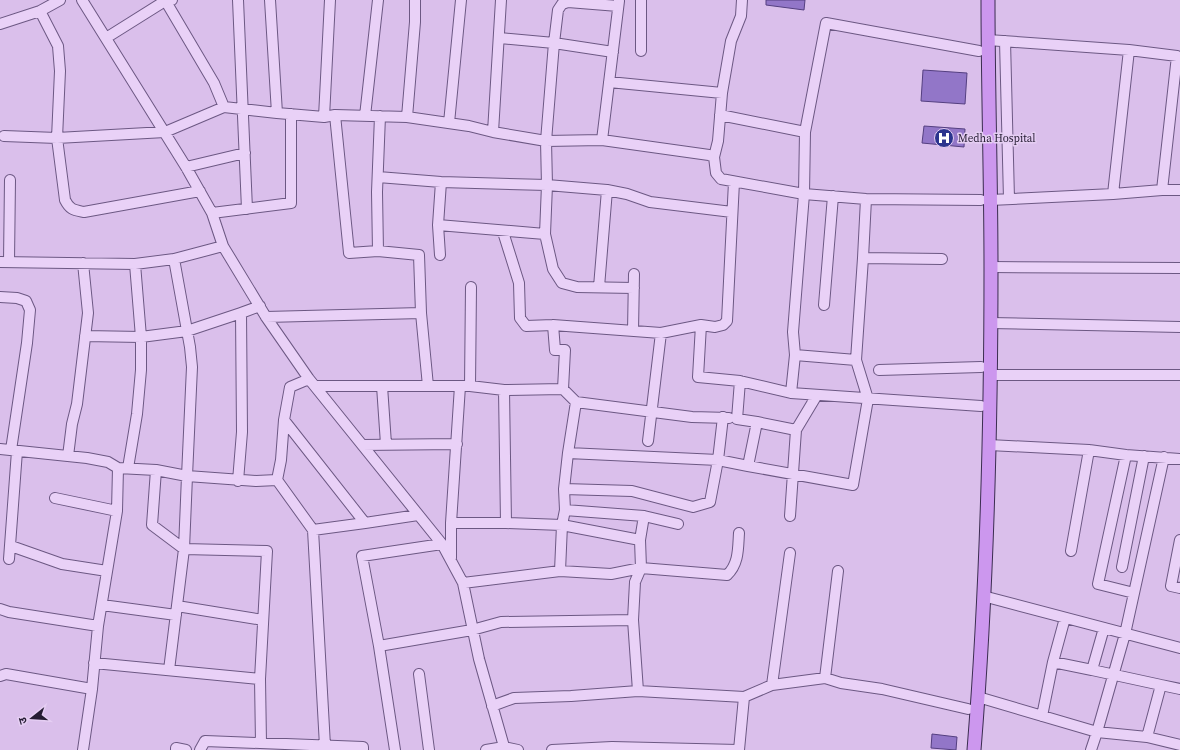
<svg xmlns="http://www.w3.org/2000/svg" width="1180" height="750" viewBox="0 0 1180 750" font-family="'Source Serif 4','Noto Sans Devanagari',serif">
	<rect width="100%" height="100%" fill="#dabfeb"/>
	<path fill="#9276c8" stroke="#543f80" d="M766 0H805L804 10 766 5Z
		M923 70 967 73 965 104 921 101Z
		M924 126 965 129 964 147 922 143Z
		M932 734 957 737 956 750 931 748Z"/>
	<g fill="none" stroke-linecap="round" stroke-linejoin="round">
		<defs>
			<path id="minor" d="M82 0 186 167 212 213 223 246 266 317 309 379 442 544 463 583 479 659 505 750
				M165 0 214 83 224 107
				M238 0 247 209
				M270 0 277 113
				M40 11 58 46 60 71 57 138 65 200C70 210 74 210 84 212L200 191
				M0 24 40 11 60 0
				M106 38 165 1 172 0
				M500 38 554 43 546 141 547 185 607 190 627 194 650 202 732 212
				M988 40 1129 50 1177 56 1162 190
				M1005 41 1009 199
				M641 51V0
				M613 52 554 43 558 10 562 4 568 2 618 6
				M609 82 722 93
				M335 115 349 253 378 251 419 255 421 313 428 386
				M720 115 805 132
				M365 116 378 0
				M324 117 330 0
				M407 117 415 22V0
				M449 123 461 0
				M493 132 501 0
				M4 136 57 138 165 132 224 107 277 113 324 117 335 115 407 117 469 126 493 132 546 141 602 140 709 155 714 157 716 173 721 179 804 194 866 199 981 200
				M602 140 619 1
				M714 157 718 141 722 93 731 41 741 16 742 0
				M186 167 245 153
				M378 177 441 182 547 185 545 234 553 269 562 283 577 287 634 288
				M1113 194 1129 50
				M990 200 1113 194 1162 190H1180
				M212 213 291 203V114
				M438 225 545 234
				M503 232 519 283 520 318 526 326 553 325
				M378 251 377 192 380 116
				M440 255 438 225 441 182
				M863 258 942 259
				M174 259 190 347 192 367 187 476 256 481 277 480
				M0 262 135 264 174 259 223 246
				M9 262 10 180
				M135 264 141 337 187 331 241 313
				M991 267 1180 268
				M599 287 607 190
				M0 297 17 298 26 301 30 310 27 343 11 450
				M824 305 833 196
				M266 317 421 313
				M990 323 1180 327
				M701 325 698 377 740 381 791 393 981 406
				M633 331 634 274
				M85 336 141 337V370L137 414 128 468
				M795 355 793 332 804 194 805 132 826 23 979 51
				M879 370 981 367
				M990 375H1180
				M309 379 290 387 284 420 281 460 277 480 313 530 325 746
				M740 381 737 419 757 422 748 466 853 485 868 399 856 360
				M315 386H470L471 287
				M382 386 386 444
				M470 386 504 390
				M563 389 576 402 692 417 729 418
				M791 393 795 355 856 360 863 258 866 199
				M284 420 365 523 418 515
				M757 422 796 430
				M648 441 661 333
				M362 445 457 444
				M989 445 1089 450 1126 455 1180 459
				M0 449 87 458 108 462 118 468 156 470 152 525 184 549 267 551 260 679 261 743
				M568 453 576 402
				M1126 455 1098 584 1134 593
				M68 456 72 424 77 404 88 313 83 263
				M156 470 187 476 184 549 169 670
				M238 481 242 432 241 313 260 306
				M564 489 632 491 693 507 710 502 718 460 723 417
				M55 498 117 511 98 626
				M565 510 644 516 678 524
				M117 511 118 468
				M644 516 640 540 641 568 635 582 633 620 638 691 744 697 739 750
				M790 516 796 430 817 395
				M451 523H506
				M313 530 365 523
				M640 540 562 525 506 523 504 390 563 389 565 350H555L553 325 661 333 701 325 715 327 723 325 727 321 734 182
				M1180 540 1171 586 1180 588
				M11 546 62 564 107 571
				M1071 551 1089 450
				M451 558V523L460 386
				M9 559 17 451
				M1122 567 1144 456
				M560 571 562 525 565 510 564 489 568 453 718 460 748 466
				M463 583 560 571 611 574 641 568 727 575C739 564 738 548 739 533
				M983 596 1180 648
				M102 605 176 615
				M177 606 263 620
				M0 609 9 612 98 626 92 689 83 750
				M1104 628 1092 670 1161 685 1147 737
				M379 646 472 630 501 622 633 620
				M1053 662 1092 670
				M94 663 260 679
				M419 674 429 750
				M0 676 6 674 92 689
				M825 678 838 571
				M772 685 790 553
				M1161 685 1180 689
				M744 697 772 685 825 678 841 683 882 689 968 709
				M978 697 1097 732 1147 737 1180 745
				M492 706 514 698 571 696 638 691
				M1042 716 1053 662 1065 618
				M176 750V748L186 750
				M200 750 205 741 363 747V750
				M395 750 379 646 362 556 442 544
				M486 750 504 747 518 750
				M552 750 612 747 738 750
				M1091 750 1097 732 1125 634 1164 457"/>
			<path id="major" d="M974 750C987 590 991 429 991 268 991 178 988 89 988 0"/>
		</defs>
		<use href="#minor" stroke="#6c5883" stroke-width="12"/>
		<use href="#major" stroke="#3b2d50" stroke-width="15"/>
		<use href="#minor" stroke="#e9d1f7" stroke-width="10"/>
		<use href="#major" stroke="#cc97ee" stroke-width="13"/>
	</g>
	<defs>
		<symbol id="hospital-disc" viewBox="-11 -11 22 22"><circle r="9.5" fill="#2b348e" stroke="#e5cef3"/><path d="M-5-5h3v3.5h4V-5h3V5h-3V1.5h-4V5h-3Z" fill="#fff"/></symbol>
	</defs>
	<g fill-rule="evenodd">
		<use href="#hospital-disc" x="933" y="127" width="22" height="22"/>
	</g>
	<g text-anchor="middle" dominant-baseline="central" stroke-width="3" stroke-linejoin="round" paint-order="stroke">
		<g font-size="11" fill="#251c33" stroke="#e5cef3" text-anchor="start">
			<text x="958" y="138">Medha Hospital</text>
		</g>
	</g>
	<g transform="translate(32 718) rotate(253)" stroke="#e5cef3" stroke-width="3" paint-order="stroke">
	<path d="M0-3L7 15L0 10L-7 15Z" fill="#251c33"/>
	<text y="-6" font-size="11" font-weight="bold" text-anchor="middle" fill="#251c33">उ</text>
	</g>
</svg>
